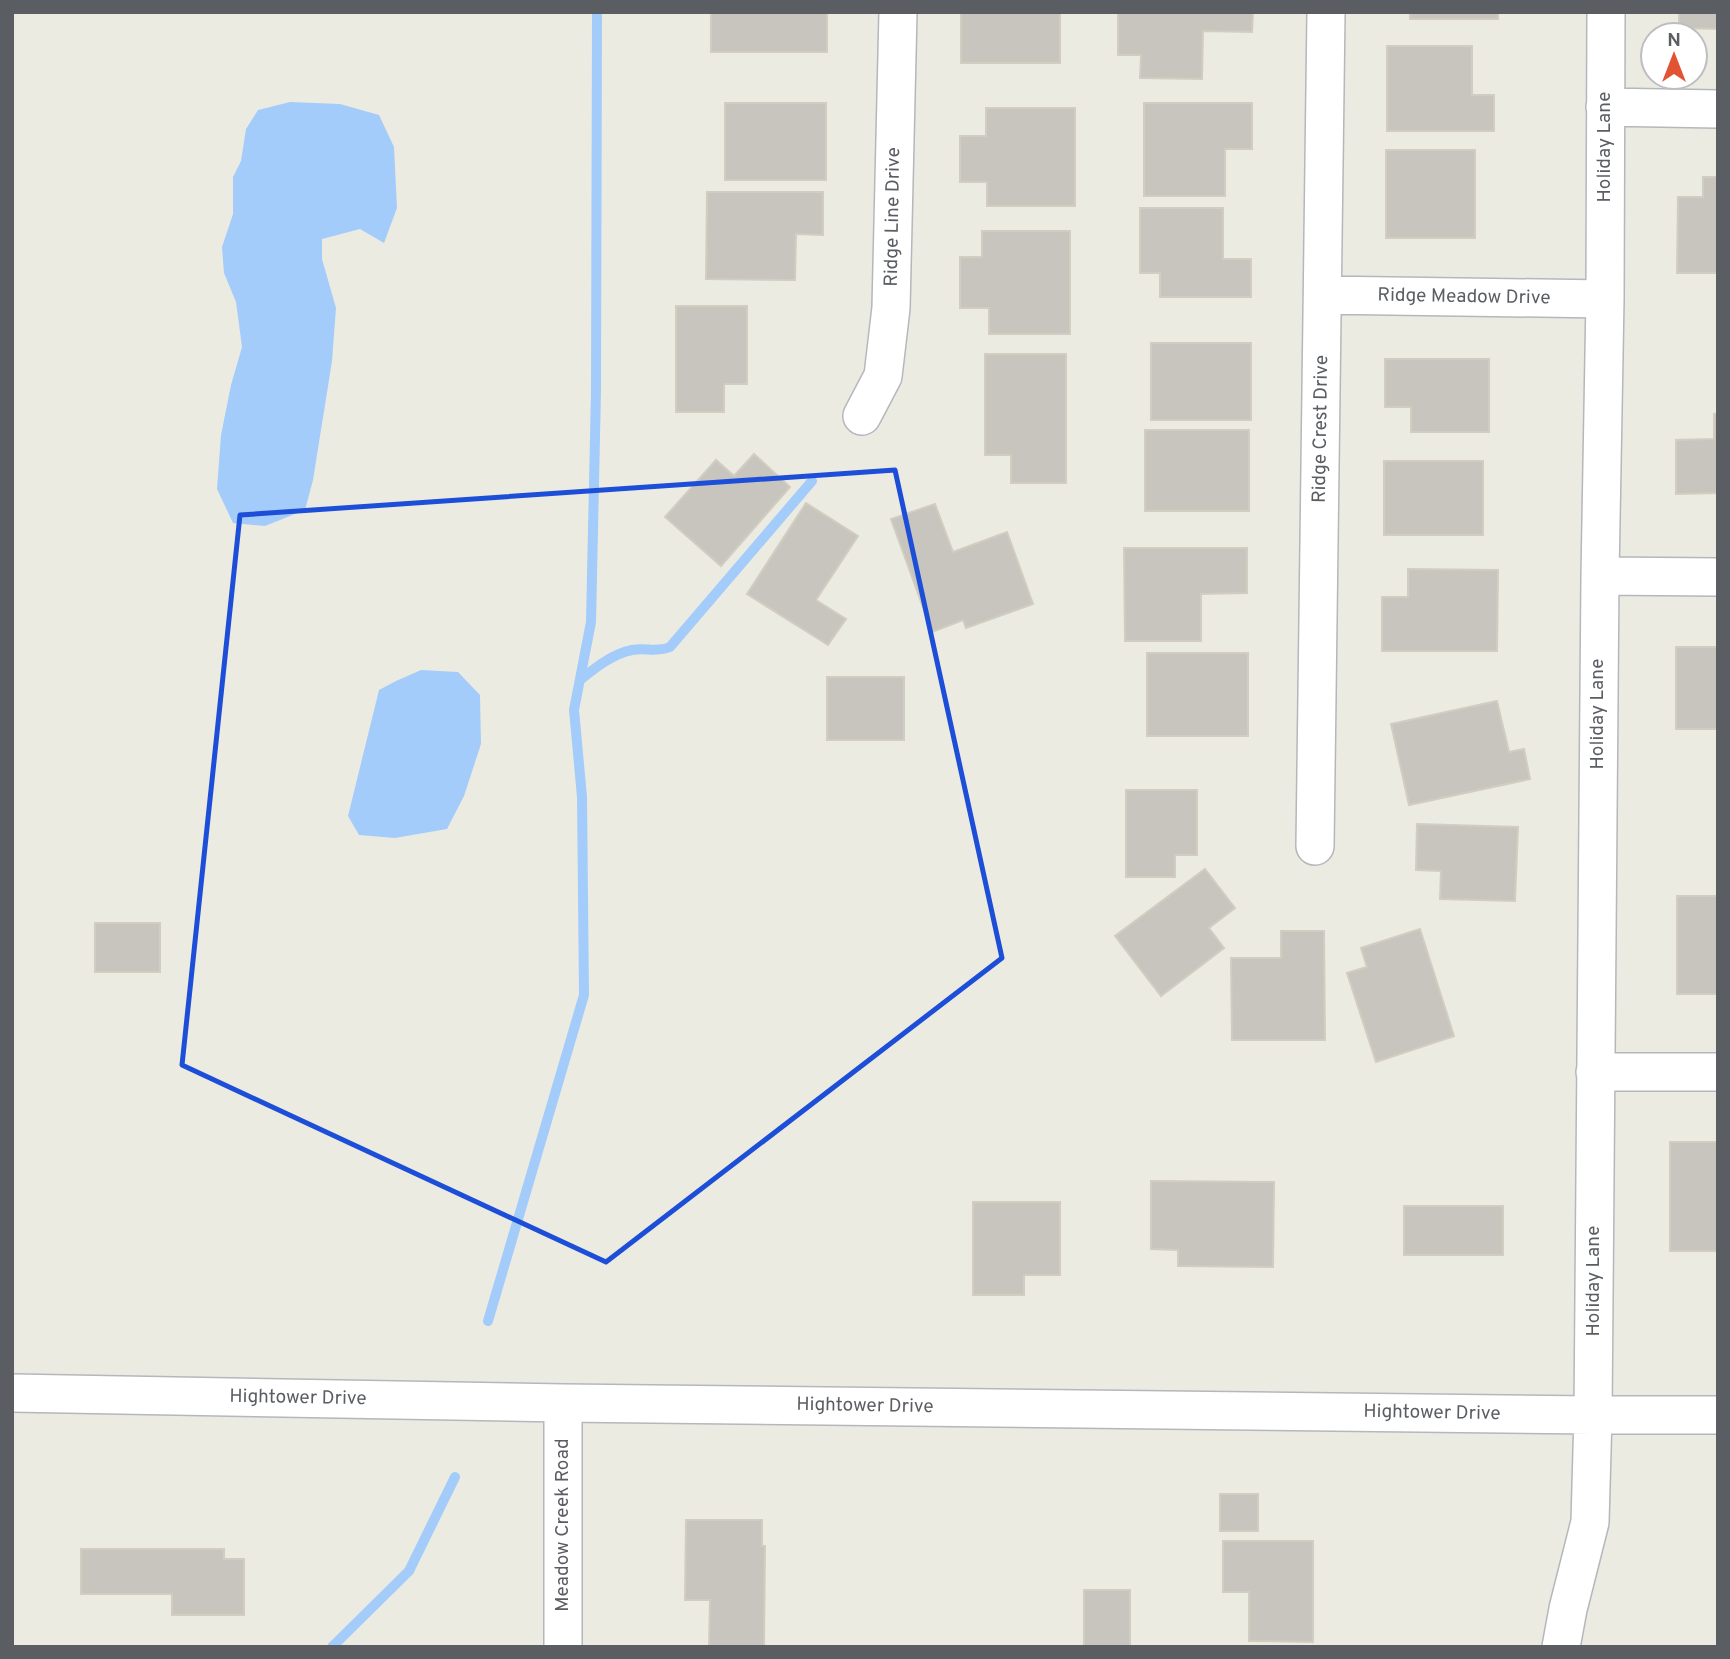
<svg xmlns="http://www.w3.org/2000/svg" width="1730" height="1659" viewBox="0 0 1730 1659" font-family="Overpass,sans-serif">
	<rect width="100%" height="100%" fill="#ecebe2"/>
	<path fill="#a3ccfb" d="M290 102 340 104 379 115 394 147 397 208 384 243 360 229 322 239V259L336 308 332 361 325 405 313 480 305 510 265 526 233 523 217 489 221 435 231 385 242 347 236 302 224 273 222 247 233 214V177L241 161 246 129 258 110Z
		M421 670 458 672 480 695 481 744 464 796 447 829 395 838 359 835 348 816 379 690 396 681Z"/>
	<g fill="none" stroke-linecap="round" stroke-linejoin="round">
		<path stroke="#a3ccfb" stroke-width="10" d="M580 680C595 668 612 654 632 650 646 647 656 653 670 647L812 481
			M488 1321 584 995 582 797 574 710 591 622 596 391 597 12
			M332 1647 409 1571 455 1477"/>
	</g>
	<path fill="#c8c5bf" stroke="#d1cdc0" stroke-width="2" d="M711 12H827V52H711Z
		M961 12H1060V63H961Z
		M1118 12H1253L1252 32 1203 31 1202 79 1140 78 1141 55H1118Z
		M1410 12H1498V19H1410Z
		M1679 12H1718V29L1679 28Z
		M1387 46H1472V95H1494V131H1387Z
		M725 103H826V180H725Z
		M1144 103H1252V149H1225V196H1144Z
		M986 108H1075V206H987V182H960V136H986Z
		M1386 150H1475V238H1386Z
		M1703 177H1718V273H1677L1678 197H1703Z
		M707 192H823V235L796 234 795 280 706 279Z
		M1140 208H1223V259H1251V297H1160V273H1140Z
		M982 231H1070V334H989V308H960V257H982Z
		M676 306H747V384H724V412H676Z
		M1151 343H1251V420H1151Z
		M985 354H1066V483H1011V455H985Z
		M1385 359H1489V432H1411V407H1385Z
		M1714 414H1718V493L1676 494V440L1714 439Z
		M1145 430H1249V511H1145Z
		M754 454 790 487 721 566 665 517 716 460 734 476Z
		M1384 461H1483V535H1384Z
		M806 503 858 536 816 600 846 619 828 645 747 594Z
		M935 504 953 552 1007 532 1033 604 966 628 963 620 932 632 891 519Z
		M1124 548H1247V593L1201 594V641H1125Z
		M1408 569 1498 570 1497 651H1382V597H1408Z
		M1676 647H1718V729H1676Z
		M1147 653H1248V736H1147Z
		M827 677H904V740H827Z
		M1497 701 1509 752 1524 749 1530 779 1409 805 1391 724Z
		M1126 790H1197V855H1175V877H1126Z
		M1417 824 1518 827 1515 901 1440 899 1441 871 1416 870Z
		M1205 869 1235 908 1209 928 1224 948 1161 996 1115 936Z
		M1677 896H1718V994H1677Z
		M95 923H160V972H95Z
		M1420 929 1454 1036 1376 1062 1347 973 1367 967 1361 948Z
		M1281 931H1324L1325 1040H1232L1231 958H1281Z
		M1670 1142H1718V1251H1670Z
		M1151 1181 1274 1182 1273 1267 1178 1266V1250L1151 1249Z
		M973 1202H1060V1275H1024V1295H973Z
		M1404 1206H1503V1255H1404Z
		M1220 1494H1258V1531H1220Z
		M686 1520H762V1546H765L764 1647H709L710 1600H685Z
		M1223 1541H1313V1642L1249 1641V1592H1223Z
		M81 1549H224V1559H244V1615H172V1594H81Z
		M1084 1590H1130V1647H1084Z"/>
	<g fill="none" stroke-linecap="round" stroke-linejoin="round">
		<defs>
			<path id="minor" d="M1605 107 1718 109
				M1323 295 1605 299
				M862 416 883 376 891 308 898 12
				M1600 576 1718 577
				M1315 846 1326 12
				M1595 1072H1718
				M12 1393 563 1403 1593 1415H1718
				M563 1647V1403
				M1561 1647 1568 1609 1590 1522 1593 1415 1600 576 1605 299 1606 12"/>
		</defs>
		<use href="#minor" stroke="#b4b7bc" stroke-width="40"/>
		<use href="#minor" stroke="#fff" stroke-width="37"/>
	</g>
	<path fill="none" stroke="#1d4ed8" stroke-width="5" stroke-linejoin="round" d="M895 470 1002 958 606 1262 182 1065 240 515Z"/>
	<g text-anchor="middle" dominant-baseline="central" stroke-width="5" stroke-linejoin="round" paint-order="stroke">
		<g font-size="19" fill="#5a5d62" stroke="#fff">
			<text transform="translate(1605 147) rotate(-90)">Holiday Lane</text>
			<text transform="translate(893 217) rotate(-89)">Ridge Line Drive</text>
			<text transform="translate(1464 297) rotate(1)">Ridge Meadow Drive</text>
			<text transform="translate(1321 429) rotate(-89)">Ridge Crest Drive</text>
			<text transform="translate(1598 714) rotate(-90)">Holiday Lane</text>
			<text transform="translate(1594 1281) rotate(-90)">Holiday Lane</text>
			<text transform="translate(298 1398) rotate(1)">Hightower Drive</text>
			<text transform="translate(865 1406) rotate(1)">Hightower Drive</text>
			<text transform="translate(1432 1413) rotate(1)">Hightower Drive</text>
			<text transform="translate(563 1525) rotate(-90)">Meadow Creek Road</text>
		</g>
	</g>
	<rect width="1730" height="1659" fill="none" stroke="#5a5d62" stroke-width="28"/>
	<g transform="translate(1674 56)"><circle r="33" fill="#ffffff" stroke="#bdbec0" stroke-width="2"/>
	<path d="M0-5L12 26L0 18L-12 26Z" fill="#e25333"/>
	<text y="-10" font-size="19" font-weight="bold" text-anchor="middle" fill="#5a5d62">N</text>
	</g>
</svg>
